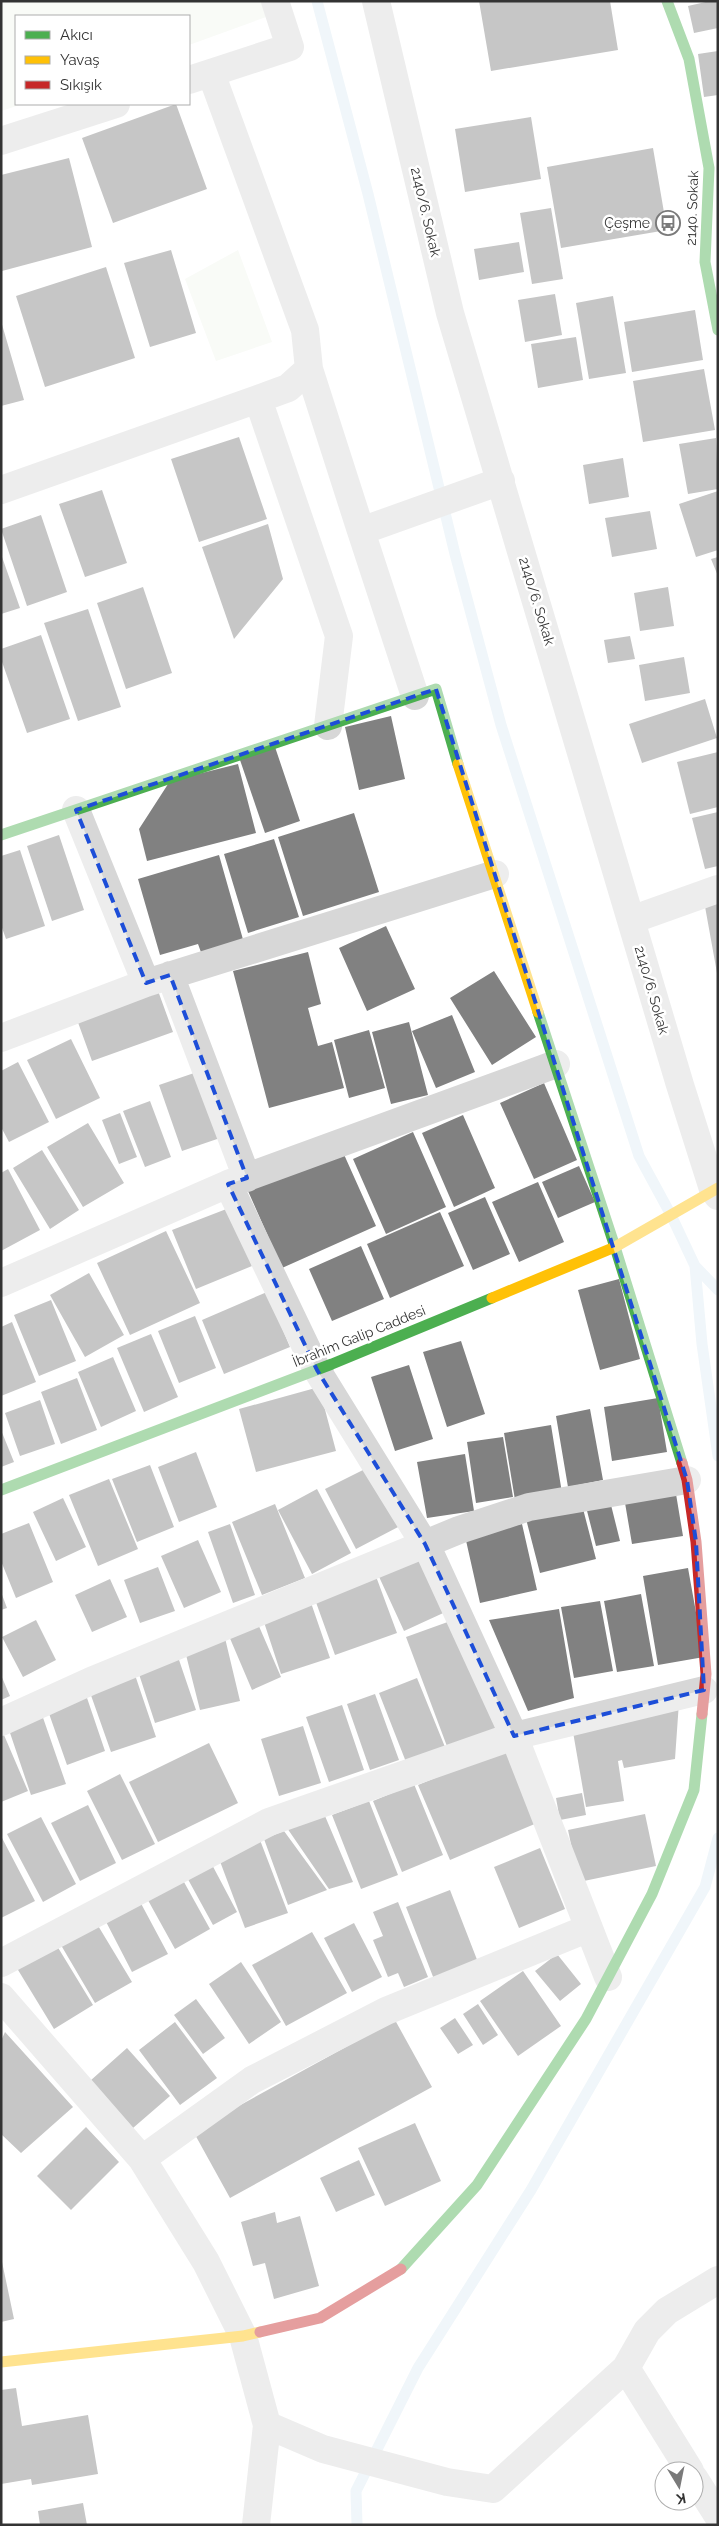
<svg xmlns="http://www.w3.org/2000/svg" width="719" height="2526" viewBox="0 0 719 2526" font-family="Raleway,sans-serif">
	<rect width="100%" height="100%" fill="#fff"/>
	<path fill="#f1f5ed" d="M1 1H261L266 17 189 45V16H16V104H23L1 111Z
		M238 250 272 342 216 361 185 279Z"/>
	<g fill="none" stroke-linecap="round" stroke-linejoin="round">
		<path stroke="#ddebf3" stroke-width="11" d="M317 1 368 194 455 554 501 725 639 1156 671 1215 695 1266 718 1290
			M695 1266 702 1344 718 1456
			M357 2525 356 2491 418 2368 531 2190 705 1887 718 1838"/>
	</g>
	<path fill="#818181" d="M479 1H610L618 50 491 71Z
		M710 1H718V28L694 33 688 6Z
		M718 51V95L704 97 698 54Z
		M176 104 207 189 113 223 82 138Z
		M531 117 541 179 465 192 455 129Z
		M653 148 667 230 561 248 547 167Z
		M69 158 92 247 2 271 1 175Z
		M551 208 563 279 532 284 520 213Z
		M519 242 524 272 479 280 474 249Z
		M171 250 196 333 150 347 124 263Z
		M106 267 135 358 45 387 16 296Z
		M555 294 562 335 525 342 518 300Z
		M613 296 626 373 589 379 576 303Z
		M695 310 703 360 632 372 624 322Z
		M1 321 24 400 1 406Z
		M576 337 583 380 538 388 531 344Z
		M704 369 715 430 643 442 633 381Z
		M239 437 267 519 199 542 171 459Z
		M716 438 718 489 688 494 679 444Z
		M623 458 629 497 589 504 583 465Z
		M102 490 127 563 85 577 59 504Z
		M718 491V550L696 557 679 504Z
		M650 511 657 549 612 557 605 518Z
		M41 515 67 592 27 606 1 529Z
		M268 524 283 579 234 639 202 547Z
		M1 554 20 608 1 614Z
		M718 557V576L711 559Z
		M143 587 172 673 126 689 97 603Z
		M668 587 674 626 640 631 634 593Z
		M88 609 121 707 78 721 44 623Z
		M41 635 70 719 27 733 1 659V649Z
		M630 636 635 659 608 663 604 640Z
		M684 657 690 693 645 701 639 665Z
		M705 699 717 738 642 763 629 724Z
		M391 716 405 779 359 790 345 727Z
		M275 747 300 821 265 833 240 760Z
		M718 752V807L690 814 677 762Z
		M238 764 256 833 147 861 139 829 170 781Z
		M718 812V866L705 869 692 818Z
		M354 813 379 892 303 916 278 837Z
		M59 835 84 910 52 921 27 846Z
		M274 839 299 917 248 933 224 854Z
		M20 850 45 926 6 939 1 925V856Z
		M219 855 244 943 202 955 198 944 160 955 138 879Z
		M718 899V973H717L704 901Z
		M386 926 415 989 367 1011 339 948Z
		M308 952 321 1004 308 1008 318 1046 332 1042 344 1088 269 1108 233 971Z
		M494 971 536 1037 492 1065 450 998Z
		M157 988 173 1032 92 1061 76 1017Z
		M452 1015 475 1072 436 1088 412 1031Z
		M409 1022 428 1095 391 1104 372 1032Z
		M369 1030 385 1088 349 1098 334 1040Z
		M71 1039 100 1098 56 1119 27 1060Z
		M18 1062 49 1122 9 1142 1 1127V1071Z
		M200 1071 223 1137 182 1151 159 1085Z
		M544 1083 577 1160 534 1179 500 1103Z
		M150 1101 171 1157 145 1167 123 1111Z
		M120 1113 137 1157 119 1164 102 1120Z
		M463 1115 495 1188 454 1207 422 1133Z
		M88 1123 124 1183 83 1207 47 1147Z
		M413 1132 446 1207 386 1234 353 1159Z
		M42 1150 79 1210 50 1229 13 1168Z
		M342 1150 376 1226 282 1268 248 1191Z
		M579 1166 595 1202 558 1218 542 1182Z
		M8 1169 40 1230 1 1251V1173Z
		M538 1182 564 1242 519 1262 492 1202Z
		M485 1197 510 1254 473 1270 448 1213Z
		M229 1208 252 1266 196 1289 172 1230Z
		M440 1212 464 1266 390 1298 367 1244Z
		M166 1231 200 1303 130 1335 97 1263Z
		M361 1246 384 1299 332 1321 309 1269Z
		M89 1273 124 1335 85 1357 50 1295Z
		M619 1279 640 1359 600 1370 578 1290Z
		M267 1292 290 1347 224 1374 202 1320Z
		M51 1300 76 1361 39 1376 14 1315Z
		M195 1316 216 1368 179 1383 158 1331Z
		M12 1322 36 1382 1 1396V1327Z
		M151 1334 178 1397 144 1412 117 1348Z
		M461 1341 485 1414 447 1427 423 1352Z
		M113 1357 136 1411 101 1427 78 1372Z
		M409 1365 433 1439 395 1451 371 1377Z
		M77 1378 97 1430 61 1444 41 1392Z
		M319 1387 336 1451 256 1472 239 1409Z
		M658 1398 667 1452 612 1461 604 1407Z
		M40 1400 55 1444 20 1456 5 1413Z
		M590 1409 603 1480 568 1487 556 1416Z
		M551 1425 562 1493 515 1500 504 1433Z
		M1 1430 14 1462 1 1467Z
		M503 1437 513 1497 476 1503 467 1442Z
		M196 1452 217 1507 179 1522 158 1467Z
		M465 1454 474 1511 427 1518 417 1462Z
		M150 1465 174 1527 137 1542 112 1479Z
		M369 1467 400 1526 356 1549 325 1489Z
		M109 1479 138 1549 98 1566 69 1495Z
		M675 1488 683 1536 632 1544 624 1497Z
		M317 1489 351 1553 312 1574 278 1510Z
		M609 1497 620 1541 596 1546 585 1503Z
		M63 1498 86 1547 56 1561 33 1512Z
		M581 1501 596 1559 540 1573 525 1515Z
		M275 1504 305 1578 262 1595 232 1522Z
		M29 1523 53 1582 16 1598 1 1561V1534Z
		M230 1524 255 1595 233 1603 208 1532Z
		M522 1524 537 1590 480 1603 465 1536Z
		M198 1540 221 1592 184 1608 161 1556Z
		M423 1546 452 1609 404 1631 375 1568Z
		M158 1567 175 1611 140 1623 124 1580Z
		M688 1568 704 1657 658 1665 643 1576Z
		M374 1571 397 1633 335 1655 313 1594Z
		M110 1579 127 1617 92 1632 75 1595Z
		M1 1592 7 1608 1 1610Z
		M641 1594 654 1666 617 1672 604 1601Z
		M309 1597 330 1658 281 1674 261 1613Z
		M600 1601 613 1671 574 1678 561 1607Z
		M559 1609 574 1698 528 1711 489 1620Z
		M255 1617 281 1677 252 1690 226 1629Z
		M456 1619 498 1730 448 1749 406 1637Z
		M36 1620 56 1660 23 1677 2 1637Z
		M225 1638 240 1701 200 1710 184 1647Z
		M176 1651 196 1710 155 1723 136 1665Z
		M133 1669 156 1737 111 1752 87 1684Z
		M1 1675 10 1696 1 1700Z
		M417 1678 445 1747 406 1762 379 1693Z
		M85 1692 105 1751 67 1765 46 1705Z
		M375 1694 399 1760 370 1770 347 1704Z
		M679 1702 675 1759 624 1768 622 1760 618 1761 624 1801 586 1807 573 1732Z
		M342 1705 364 1770 329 1782 306 1717Z
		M40 1709 66 1784 31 1795 6 1721Z
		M303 1726 321 1783 279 1796 261 1739Z
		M1 1728 28 1791 1 1802Z
		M209 1743 238 1803 158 1842 129 1782Z
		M506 1749 537 1823 450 1860 418 1785Z
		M120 1774 155 1844 122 1860 87 1791Z
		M414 1784 443 1855 402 1872 373 1801Z
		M582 1793 586 1815 560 1820 556 1798Z
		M369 1801 398 1875 361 1889 332 1815Z
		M88 1805 116 1863 80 1881 51 1823Z
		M645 1814 656 1866 579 1882 568 1830Z
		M325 1816 353 1882 329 1889 287 1828Z
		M41 1817 76 1884 43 1902 7 1834Z
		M284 1831 327 1890 288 1905 264 1839Z
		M1 1836 35 1901 1 1918Z
		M260 1840 288 1913 245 1928 218 1856Z
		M540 1848 565 1909 519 1928 494 1867Z
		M209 1859 237 1912 213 1925 184 1872Z
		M179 1873 210 1929 175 1949 144 1893Z
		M450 1890 481 1970 437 1987 406 1907Z
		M137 1896 168 1954 132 1972 102 1914Z
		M398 1902 428 1977 404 1987 398 1973 388 1977 373 1940 383 1936 373 1912Z
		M94 1919 132 1982 95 2003 58 1940Z
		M354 1923 382 1977 352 1992 324 1938Z
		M312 1932 347 1993 286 2026 252 1965Z
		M54 1941 93 2005 54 2029 15 1965Z
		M557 1954 581 1984 560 2001 535 1971Z
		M241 1962 281 2022 249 2044 209 1984Z
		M523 1971 561 2026 518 2056 480 2001Z
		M196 1999 225 2038 203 2054 174 2015Z
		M478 2004 498 2035 483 2045 463 2014Z
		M455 2018 473 2045 458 2054 440 2028Z
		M395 2020 432 2087 230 2198 193 2131Z
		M175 2022 217 2078 180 2105 139 2050Z
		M5 2032 73 2107 21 2153 1 2134V2041Z
		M127 2048 170 2096 133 2128 90 2081Z
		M415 2123 441 2181 385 2206 358 2148Z
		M86 2127 119 2162 71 2210 37 2176Z
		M359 2160 375 2195 336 2212 320 2178Z
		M275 2212 277 2223 300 2216 319 2286 274 2299 265 2263 253 2266 241 2222Z
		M1 2257 14 2319 1 2322Z
		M16 2388 22 2426 88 2415 98 2474 32 2485 31 2479 1 2484V2390Z
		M83 2503 87 2525H40L38 2511Z"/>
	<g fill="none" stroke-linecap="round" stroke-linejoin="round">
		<path stroke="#d7d7d7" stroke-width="28" d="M376 1 450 313 680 1085 713 1189 718 1196
			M211 73 305 330 309 369 288 388 258 399
			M189 80 290 47 275 1
			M1 141 116 104
			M309 369 361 531
			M1 490 258 399 339 636 328 726
			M415 696 361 531 501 481
			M76 810 146 983
			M631 920 718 889
			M170 975 247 1178
			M1 1038 146 983 495 874
			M228 1184 556 1064
			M1 1283 228 1184 317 1370 430 1553 514 1736 608 1977
			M1 1722 91 1681 459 1530 529 1507 687 1480
			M1 1963 269 1822 514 1736 704 1690
			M1 1997 142 2159 206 2262 243 2336 267 2425 323 2449 447 2482 493 2489 626 2368 647 2331 667 2311 718 2280
			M142 2159 252 2080 386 2011 589 1928
			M626 2368 690 2471
			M694 2478 718 2516
			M256 2525 267 2425"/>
		<path stroke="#4caf50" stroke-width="11" d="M667 1 689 59 709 168 705 262 718 330
			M1 835 436 689 458 764
			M538 1012 615 1247 682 1463
			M1 1490 332 1364 492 1298
			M401 2269 477 2185 586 2019 652 1894 694 1790 702 1714"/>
		<path stroke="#ffc107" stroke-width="11" d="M458 764 538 1012
			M492 1298 615 1247 718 1188
			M1 2362 243 2336 260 2332"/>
		<path stroke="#c62828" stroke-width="11" d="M682 1463 687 1480 696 1542 706 1674 702 1714
			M260 2332 320 2318 401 2269"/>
	</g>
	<path d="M0 0H719V2526H0ZM436 689 687 1480 696 1542 704 1690 514 1736 425 1544 317 1370 228 1184 247 1178 170 975 146 983 76 810Z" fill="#fff" fill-opacity=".55" fill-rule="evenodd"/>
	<path fill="none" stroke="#1d4ed8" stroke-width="4" stroke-dasharray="10 6" stroke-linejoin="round" d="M436 689 687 1480 696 1542 704 1690 514 1736 425 1544 317 1370 228 1184 247 1178 170 975 146 983 76 810Z"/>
	<defs>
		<symbol id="bus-ring" viewBox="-11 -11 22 22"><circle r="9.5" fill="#fff" stroke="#7a7a7a" stroke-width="1.5"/><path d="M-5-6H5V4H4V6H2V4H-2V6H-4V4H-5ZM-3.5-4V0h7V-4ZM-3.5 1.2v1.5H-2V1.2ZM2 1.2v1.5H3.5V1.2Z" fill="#7a7a7a"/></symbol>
	</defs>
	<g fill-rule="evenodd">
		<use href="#bus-ring" x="654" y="209" width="28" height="28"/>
	</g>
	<g text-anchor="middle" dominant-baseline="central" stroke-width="5" stroke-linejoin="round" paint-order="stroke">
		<g font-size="14" fill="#333" stroke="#fff">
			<text transform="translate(692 208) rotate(-88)">2140. Sokak</text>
			<text transform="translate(426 212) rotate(77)">2140/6. Sokak</text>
			<text transform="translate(537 601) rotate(73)">2140/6. Sokak</text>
			<text transform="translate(652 990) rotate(74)">2140/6. Sokak</text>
			<text transform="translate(359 1336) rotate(-22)">İbrahim Galip Caddesi</text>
		</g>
		<g font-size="14" fill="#333" stroke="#fff" text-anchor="end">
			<text x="650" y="223">Çeşme</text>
		</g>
	</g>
	<rect width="719" height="2526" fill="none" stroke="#333333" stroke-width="5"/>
	<rect x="15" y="15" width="175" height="90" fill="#ffffff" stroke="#adadad"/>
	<rect x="25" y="31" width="25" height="8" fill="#4caf50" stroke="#adadad"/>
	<text x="60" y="40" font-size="15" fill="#333333">Akıcı</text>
	<rect x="25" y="56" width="25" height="8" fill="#ffc107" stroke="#adadad"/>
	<text x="60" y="65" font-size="15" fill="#333333">Yavaş</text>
	<rect x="25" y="81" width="25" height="8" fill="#c62828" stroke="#adadad"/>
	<text x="60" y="90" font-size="15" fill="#333333">Sıkışık</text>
	<g transform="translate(679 2486) rotate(170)"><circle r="24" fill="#ffffff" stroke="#adadad"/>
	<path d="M0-4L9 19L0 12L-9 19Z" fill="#7a7a7a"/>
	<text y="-8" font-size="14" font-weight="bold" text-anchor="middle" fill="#333333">K</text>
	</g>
</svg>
